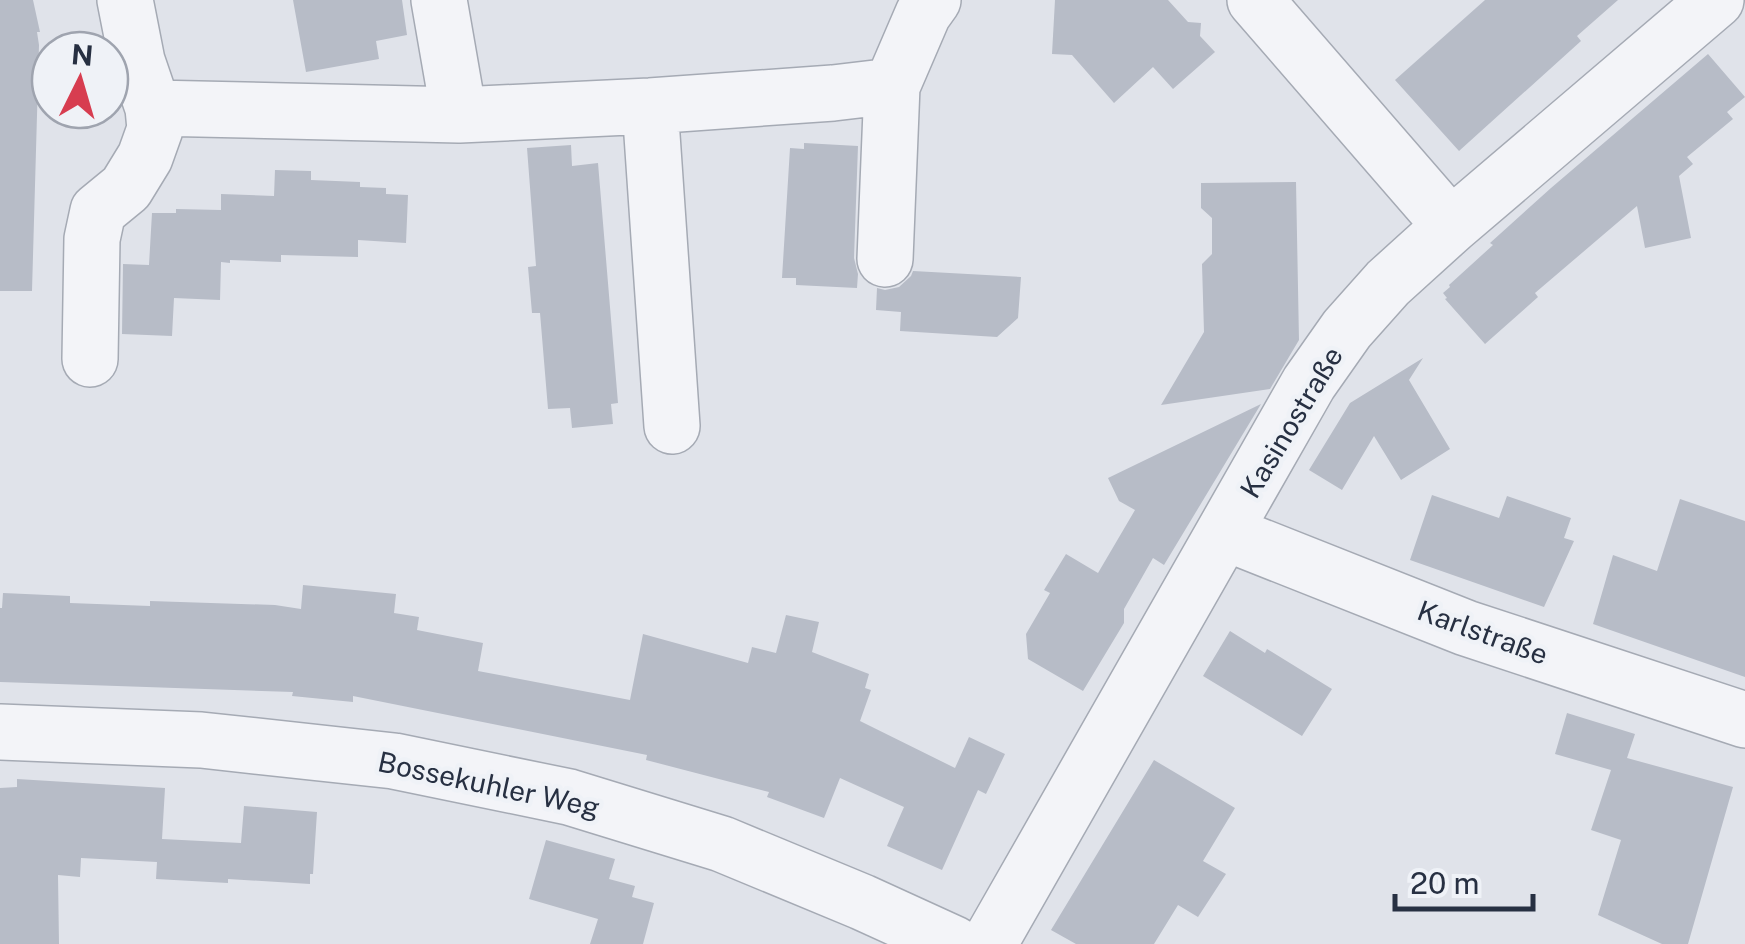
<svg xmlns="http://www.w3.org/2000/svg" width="1745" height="944" viewBox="0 0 1745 944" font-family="'Public Sans',sans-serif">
	<rect width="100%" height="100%" fill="#e0e3ea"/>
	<path fill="#b7bcc7" d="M0 0H33L40 32H37L39 45 32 291H0Z
		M293 0H402L407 35 376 41 379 59 306 72Z
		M1055 0H1168L1188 22 1201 23 1200 36 1215 52 1173 89 1153 67 1114 103 1072 55 1052 54Z
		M1485 0H1618L1577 36 1581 41 1459 151 1395 80Z
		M1708 54 1745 97 1727 112 1733 119 1687 157 1693 164 1679 176 1691 238 1645 248 1637 206 1535 293 1538 297 1485 344 1445 299 1447 298 1443 293 1450 287 1449 285 1493 245 1490 243 1551 188Z
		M804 143 858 146 854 258 858 274 857 288 796 285V278H782L790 148 804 149Z
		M571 145 572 166 598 163 618 403 611 404 613 424 572 428 570 408 548 409 540 313H532L528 267 536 266 527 148Z
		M275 170 311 171V180L360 182V187L386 188V194L408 195 406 243 358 240V257L281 255V262L230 260V263L221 262 220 300 174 298 172 336 122 334 123 264 149 265 152 213H176V209L221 210V194L274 196Z
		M1296 182 1299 340 1270 389 1161 405 1204 332 1202 264 1212 254V218L1201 208V183Z
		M913 271 1021 277 1018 318 997 337 900 331 901 312 876 310 877 288 885 290 899 287 911 276Z
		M1423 358 1409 380 1450 449 1401 480 1374 436 1342 490 1309 470 1350 403Z
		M1261 404 1164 565 1153 558 1124 609V623L1083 691 1028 659 1026 634 1050 593 1044 590 1066 554 1098 573 1135 510 1119 501 1108 478Z
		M1432 495 1499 518 1507 496 1571 518 1564 538 1574 541 1544 607 1410 560Z
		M1680 499 1745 521V677L1593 624 1613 555 1657 571Z
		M303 585 396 594 394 613 419 617 417 630 483 643 478 671 630 700 643 634 748 663 752 647 776 653 786 615 819 622 812 652 869 674 865 688 871 690 860 721 955 768 969 737 1005 754 986 794 978 790 942 870 887 846 904 807 840 778 824 818 767 797 769 792 646 760 647 755 353 696V702L292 696 293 692 0 682V608H2L3 593 70 596V603L150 606V601L275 605 301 609Z
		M1230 631 1265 653 1267 649 1332 689 1302 736 1203 676Z
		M1567 713 1635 734 1627 758 1733 787 1688 944H1662L1598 915 1621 840 1591 830 1611 770 1555 754Z
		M1154 760 1235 808 1203 861 1226 874 1198 917 1178 905 1154 944H1076L1051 930Z
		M17 779 165 788 162 839 241 843 244 806 317 812 313 874H310V884L228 879V883L156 879 157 862 81 858 80 877 58 875 59 944H0V788L17 787Z
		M546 840 615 859 609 879 635 886 632 897 654 903 643 944H590L598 919 529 899Z"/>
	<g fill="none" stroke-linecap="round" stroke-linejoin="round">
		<defs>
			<path id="minor" d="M439 0 459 115
				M1255 0 1451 226
				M650 106 672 426
				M153 108 459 115 650 106 833 93 892 86 923 14 933 0
				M885 259 892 86
				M90 359 92 239 98 211 126 188 145 157 155 129 153 108 137 61 125 0
				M1226 533 1466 628 1745 720
				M0 732 201 740 394 761 569 797 722 844 862 902 954 944
				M989 944 1309 383 1347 329 1388 283 1451 226 1716 0"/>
		</defs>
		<use href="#minor" stroke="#a5aab4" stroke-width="58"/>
		<use href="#minor" stroke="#f3f4f8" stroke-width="55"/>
	</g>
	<g text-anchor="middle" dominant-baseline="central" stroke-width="9" stroke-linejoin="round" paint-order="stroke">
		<g font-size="28" fill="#273042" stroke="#eff2f7">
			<text transform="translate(1291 422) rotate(-59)">Kasinostraße</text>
			<text transform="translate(1483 632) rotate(20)">Karlstraße</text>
			<text transform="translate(489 784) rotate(12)">Bossekuhler Weg</text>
		</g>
	</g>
	<g transform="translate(80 80) rotate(5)"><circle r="48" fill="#eff2f7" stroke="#9fa4af" stroke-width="2.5"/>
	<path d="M0-8L18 38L0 25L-18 38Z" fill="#d73d50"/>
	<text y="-15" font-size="28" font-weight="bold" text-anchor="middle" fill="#273042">N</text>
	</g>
	<path d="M1395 894v15h138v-15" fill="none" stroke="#273042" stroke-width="5"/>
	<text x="1410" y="894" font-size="30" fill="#273042" stroke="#eff2f7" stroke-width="8" paint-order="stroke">20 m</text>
</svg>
